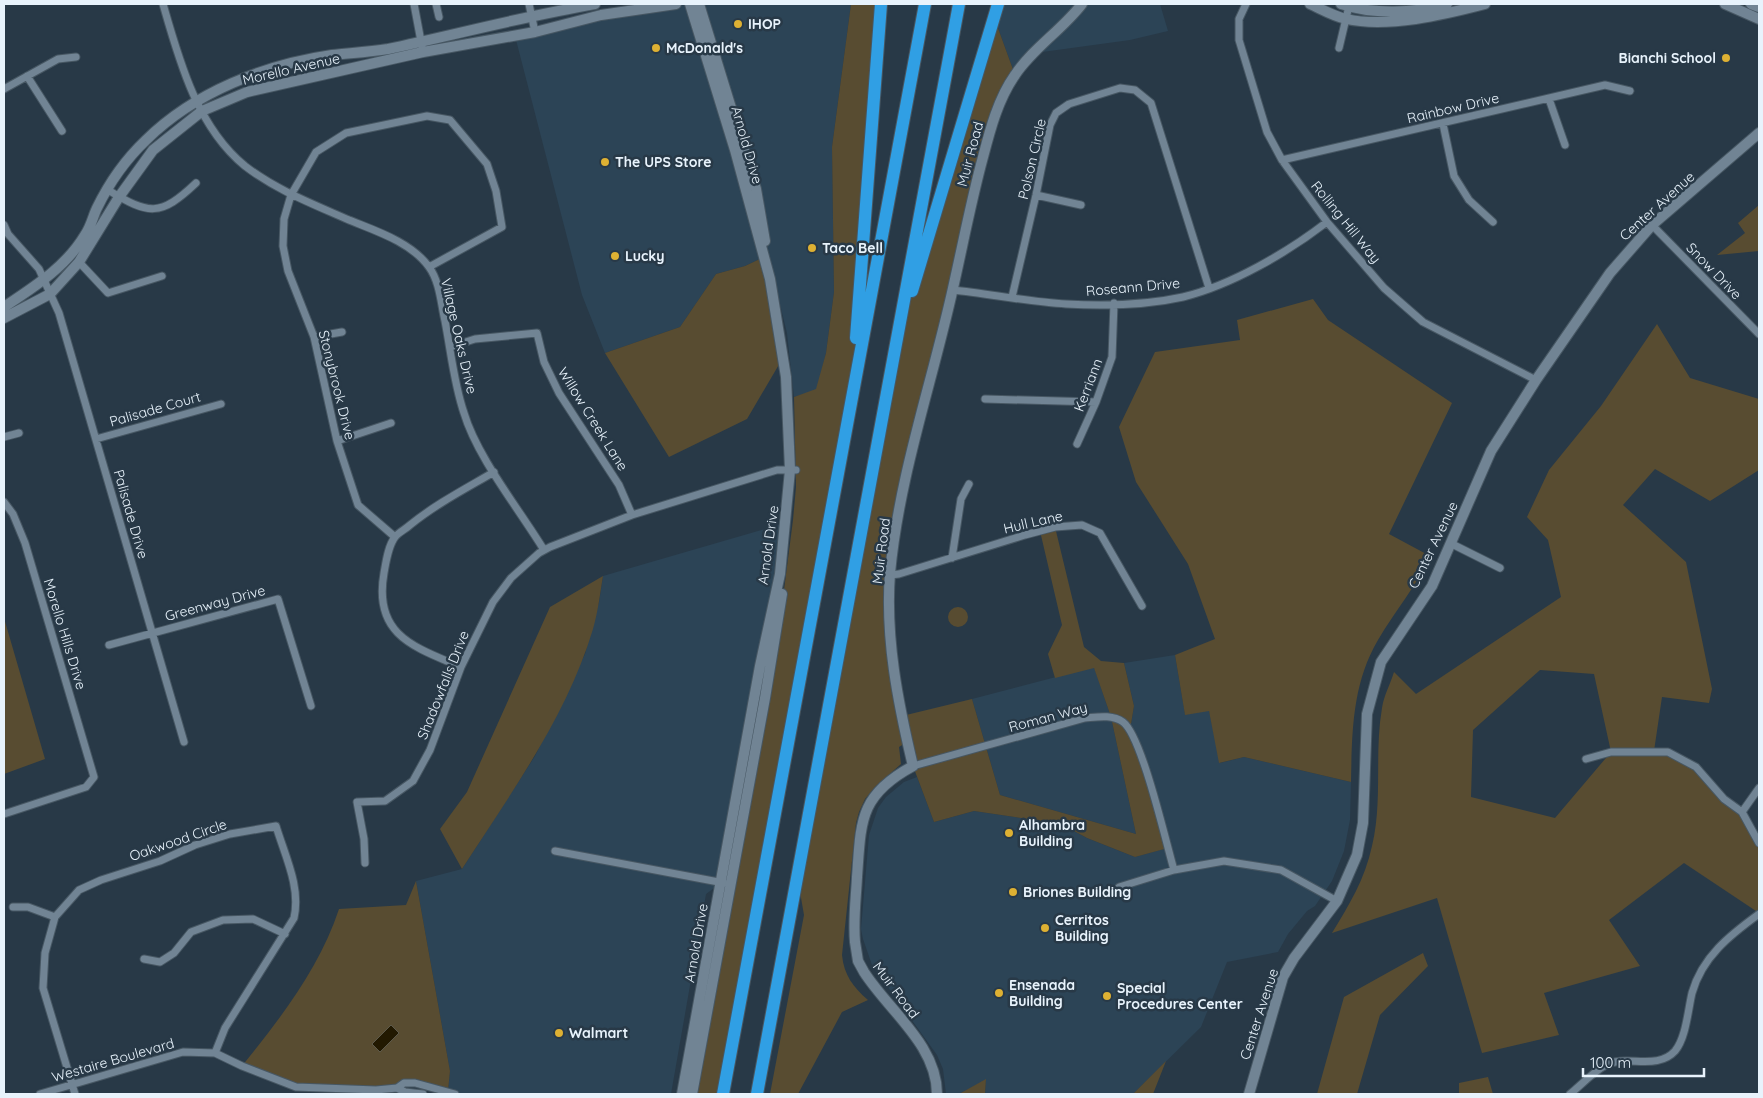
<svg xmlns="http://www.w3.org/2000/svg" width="1763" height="1098" viewBox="0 0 1763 1098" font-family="Quicksand,sans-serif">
	<rect width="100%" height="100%" fill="#283947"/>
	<path fill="#2c4456" d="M676 4H690L764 257 745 266 716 274 680 327 605 353 582 295 515 36Z
		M699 4H851L832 147 834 292 826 353 817 390 794 397 787 333 765 243 761 206Z
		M998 4H1160L1168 31 1130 40 1035 53 1015 75 994 17Z
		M786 523 721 883 706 894 671 1094H455L448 1091 450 1071 416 881 462 869 535 756 585 654 599 602 603 576Z
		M1175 655 1185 714 1209 710 1220 763 1244 757 1351 782 1350 820 1344 851 1332 881 1315 906 1307 911 1288 934 1278 952 1227 962 1201 1027 1133 1094H985L986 1080 959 1094H946L943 1069 937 1055 872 965 863 939 861 929 869 835 878 808 886 797 904 782 917 777 934 822 974 811 1061 824 1087 838 1135 857 1167 848 1130 730 1134 706 1124 663Z
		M1094 667 1111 717 1136 834 1000 795 972 699Z"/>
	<path fill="#584c31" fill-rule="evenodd" d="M851 4H876L865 243 848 420 723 1094H697L770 699 793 520 796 487 794 397 816 389 826 353 834 292 832 147Z
		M994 17 1015 75 1001 101 895 535 890 615 902 716 972 699 1000 795 1136 834 1111 717 1094 668 1055 678 1048 654 1062 625 1040 531 1055 527 1084 647 1101 661 1124 663 1134 706 1130 730 1168 848 1135 857 1087 838 1061 824 974 811 934 822 913 766 907 742 899 747 901 764 875 787 865 799 859 812 856 823 842 955C844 975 853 987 868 1000L842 1012 798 1094H770L804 915 797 875 894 351Z
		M1759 205V251L1717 255 1745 233 1738 223Z
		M764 257 784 356 747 419 669 457 605 353 680 327 716 274 745 266Z
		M1313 299 1328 320 1452 403 1389 534 1430 556C1416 587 1395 611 1378 640 1352 684 1352 733 1351 782L1244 757 1219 763 1209 711 1185 715 1175 655 1215 639 1188 564 1136 482 1119 427 1155 352 1240 340 1237 320Z
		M1657 324 1690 378 1759 399V470L1710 501 1655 469 1623 505 1686 562 1712 689 1709 703 1662 697 1654 751 1668 752 1696 767 1724 799 1742 812 1759 843V913L1684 863 1609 920 1640 966 1544 993 1559 1035 1482 1053 1437 898 1332 933C1349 905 1365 879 1372 846 1383 801 1374 754 1382 708 1384 695 1390 685 1394 672L1416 694 1561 597 1548 540 1527 517 1549 470 1601 406ZM1540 670 1594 674 1611 752 1555 818 1471 797 1473 730Z
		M603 576C600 594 598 612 593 629 567 716 511 793 462 869L440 829 467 792 550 607Z
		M948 617a10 10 0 1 1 20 0a10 10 0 1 1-20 0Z
		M4 618 45 759 4 774Z
		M416 881 450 1071 448 1091 415 1083 397 1088 296 1087 242 1066C280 1019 320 967 339 909L406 905Z
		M1423 953 1428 966 1380 1015 1357 1094H1317L1344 997Z
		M1166 1061 1153 1094H1133Z
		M1488 1077 1493 1094H1459V1083Z
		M986 1079 985 1094H959Z"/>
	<path fill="#221901" stroke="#5d5a4c" d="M391 1025 399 1033 380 1052 372 1044Z"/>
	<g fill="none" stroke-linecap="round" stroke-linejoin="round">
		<defs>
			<path id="street" d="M163 4C179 60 197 127 245 166 276 190 313 204 349 220 376 231 411 242 429 267 440 282 441 304 445 321 451 352 454 384 464 413 477 457 519 509 544 550
				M414 4 423 52
				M436 4 439 17
				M529 4 535 32
				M1246 4 1239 19V40L1267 132 1282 160 1327 222 1384 288 1423 322 1536 380
				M1339 48 1349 6
				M27 76 62 131
				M4 89 58 59 76 57
				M1549 99 1565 145
				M1443 124 1454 176 1469 200 1493 222
				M1282 160 1605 85 1630 91
				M108 190C149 215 160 217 196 183
				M1036 195 1081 205
				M4 225 8 234 39 269 59 313 184 742
				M1652 225 1759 334
				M79 262 108 293 162 276
				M953 290C990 294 1030 302 1066 304 1103 306 1147 305 1183 297 1232 285 1288 252 1327 222
				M1012 297 1036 195 1050 125 1056 113 1069 104 1120 88 1135 90 1151 103 1209 288
				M314 337 342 332
				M450 347 475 339 537 333 544 362 559 393 619 485 632 515
				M985 399 1096 402
				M4 437 19 433
				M96 439 221 404
				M337 441 391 423
				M1077 444 1096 402 1112 357 1114 303
				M4 502 13 514 25 543 94 777 86 787 4 814
				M395 537 358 505 337 441 314 337 288 271 283 246 284 219 291 195 316 152 346 133 427 116 450 120 487 164 496 191 502 227 429 267
				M1452 544 1500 568
				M952 558 961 499 969 484
				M890 575 899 574 1025 535 1055 527 1082 525 1100 533 1142 606
				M109 645 278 599 311 706
				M461 667C414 647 373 635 384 573 386 562 388 546 395 537 399 532 406 529 410 525 436 504 465 489 494 472
				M1586 759 1611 752H1668L1696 767 1724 799 1742 812 1759 843
				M913 766 1085 718C1097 717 1112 714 1123 722 1142 736 1166 843 1174 870
				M1742 812 1759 788
				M555 851 724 883
				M365 863 364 839 357 802 385 801 413 781 430 750 461 667 493 602 511 578 539 553 550 547 632 515 777 470H796
				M1119 887 1174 870 1224 861 1281 870 1337 901
				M13 907H28L55 917
				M144 959 160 962 174 953 191 932 223 920 253 919 285 934
				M397 1088 405 1092 423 1094
				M40 1094 183 1052 215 1053 242 1066 296 1087 376 1090 397 1088 404 1083H415L455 1094
				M75 1094 43 988 45 953 55 917 79 890 101 880 160 861 195 845 230 834 276 826C285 856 301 887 294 918L225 1028 215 1053
				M1570 1094C1581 1085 1593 1072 1606 1065 1626 1054 1657 1071 1675 1051 1686 1038 1688 1010 1692 993 1702 957 1730 935 1759 914"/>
			<path id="secondary" d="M699 4 756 189 765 241
				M1310 4C1321 9 1333 16 1346 19 1388 28 1443 15 1485 4
				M1341 4C1374 15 1414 13 1447 4
				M1725 4 1759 19
				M1751 4 1759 7
				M4 307C34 287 66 267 85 235 91 227 93 216 97 208 109 183 126 159 146 140 195 92 264 65 332 55 351 53 370 52 388 49 458 34 525 16 595 4
				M4 318 50 294 79 262 119 197 153 150 202 111 247 92 423 52 535 32 601 15 676 4
				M682 1094 760 666 780 574 790 470 786 377 770 279 735 150 690 4
				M692 1094 765 698 782 594
				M937 1094C937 1045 889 1011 864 972L858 961 855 942C853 920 856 898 857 877 861 821 859 795 913 766 898 703 885 638 890 573 899 476 932 383 953 288 963 244 971 201 983 157 990 130 998 99 1015 75 1033 48 1062 30 1082 4
				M1249 1094 1283 977 1294 958 1337 901 1357 855 1363 823 1367 714 1381 662 1432 586 1491 451 1536 380 1610 273 1652 225 1759 133"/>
			<path id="highway" d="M912 291 998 4
				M856 338 881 4
				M723 1094 925 4
				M757 1094 959 4"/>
		</defs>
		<use href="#street" stroke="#475763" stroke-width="9"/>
		<use href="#secondary" stroke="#475763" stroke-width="12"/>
		<use href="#highway" stroke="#475763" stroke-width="14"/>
		<use href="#street" stroke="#718494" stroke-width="7"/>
		<use href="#secondary" stroke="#718494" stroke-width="10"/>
		<use href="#highway" stroke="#309fe4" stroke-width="12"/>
	</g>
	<g fill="#deb133" stroke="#283947" stroke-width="2">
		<circle cx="738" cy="24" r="5"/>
		<circle cx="656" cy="48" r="5"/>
		<circle cx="1726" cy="58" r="5"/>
		<circle cx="605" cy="162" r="5"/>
		<circle cx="812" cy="248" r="5"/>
		<circle cx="615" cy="256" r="5"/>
		<circle cx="1009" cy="833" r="5"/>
		<circle cx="1013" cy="892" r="5"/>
		<circle cx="1045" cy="928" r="5"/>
		<circle cx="999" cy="993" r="5"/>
		<circle cx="1107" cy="996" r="5"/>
		<circle cx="559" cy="1033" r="5"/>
	</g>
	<g text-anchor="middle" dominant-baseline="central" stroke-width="5" stroke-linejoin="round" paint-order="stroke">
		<g font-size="14" font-weight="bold" fill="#e8f3fc" stroke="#283947" text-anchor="start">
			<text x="748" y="24">IHOP</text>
			<text x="666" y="48">McDonald's</text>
			<text x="1716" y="58" text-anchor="end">Bianchi School</text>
			<text x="615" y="162">The UPS Store</text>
			<text x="822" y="248">Taco Bell</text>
			<text x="625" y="256">Lucky</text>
			<text x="1019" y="825">Alhambra<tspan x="1019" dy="16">Building</tspan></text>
			<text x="1023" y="892">Briones Building</text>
			<text x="1055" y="920">Cerritos<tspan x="1055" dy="16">Building</tspan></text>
			<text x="1009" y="985">Ensenada<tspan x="1009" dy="16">Building</tspan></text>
			<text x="1117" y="988">Special<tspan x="1117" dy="16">Procedures Center</tspan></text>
			<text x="569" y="1033">Walmart</text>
		</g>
		<g font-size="14" fill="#e8f3fc" stroke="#283947">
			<text transform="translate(291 69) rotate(-13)">Morello Avenue</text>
			<text transform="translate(1453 108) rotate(-13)">Rainbow Drive</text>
			<text transform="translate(747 145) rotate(74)">Arnold Drive</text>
			<text transform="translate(970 154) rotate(-75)">Muir Road</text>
			<text transform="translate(1032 159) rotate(-77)">Polson Circle</text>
			<text transform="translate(1657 206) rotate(-42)">Center Avenue</text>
			<text transform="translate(1346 222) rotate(51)">Rolling Hill Way</text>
			<text transform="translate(1714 271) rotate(46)">Snow Drive</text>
			<text transform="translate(1133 287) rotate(-5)">Roseann Drive</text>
			<text transform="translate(459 336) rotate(77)">Village Oaks Drive</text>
			<text transform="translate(337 385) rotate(76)">Stonybrook Drive</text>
			<text transform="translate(1088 385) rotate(-69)">Kerriann</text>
			<text transform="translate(155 409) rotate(-16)">Palisade Court</text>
			<text transform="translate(593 419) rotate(58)">Willow Creek Lane</text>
			<text transform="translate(131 514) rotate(74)">Palisade Drive</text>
			<text transform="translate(1033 522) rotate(-13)">Hull Lane</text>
			<text transform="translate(768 545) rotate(-82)">Arnold Drive</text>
			<text transform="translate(1433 545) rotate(-64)">Center Avenue</text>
			<text transform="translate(881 551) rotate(-83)">Muir Road</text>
			<text transform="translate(215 603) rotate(-15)">Greenway Drive</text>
			<text transform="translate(65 634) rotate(73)">Morello Hills Drive</text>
			<text transform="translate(443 685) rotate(-68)">Shadowfalls Drive</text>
			<text transform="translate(1048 717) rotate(-15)">Roman Way</text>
			<text transform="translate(178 840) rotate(-19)">Oakwood Circle</text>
			<text transform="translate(696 943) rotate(-80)">Arnold Drive</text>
			<text transform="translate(896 990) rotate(53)">Muir Road</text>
			<text transform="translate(1259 1014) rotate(-72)">Center Avenue</text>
			<text transform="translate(113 1060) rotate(-16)">Westaire Boulevard</text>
		</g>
	</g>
	<rect width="1763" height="1098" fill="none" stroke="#e8f3fc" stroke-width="10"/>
	<path d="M1583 1068v8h121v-8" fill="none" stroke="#e8f3fc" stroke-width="2.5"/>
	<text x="1590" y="1068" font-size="15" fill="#e8f3fc" stroke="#283947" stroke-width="4" paint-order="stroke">100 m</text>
</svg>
